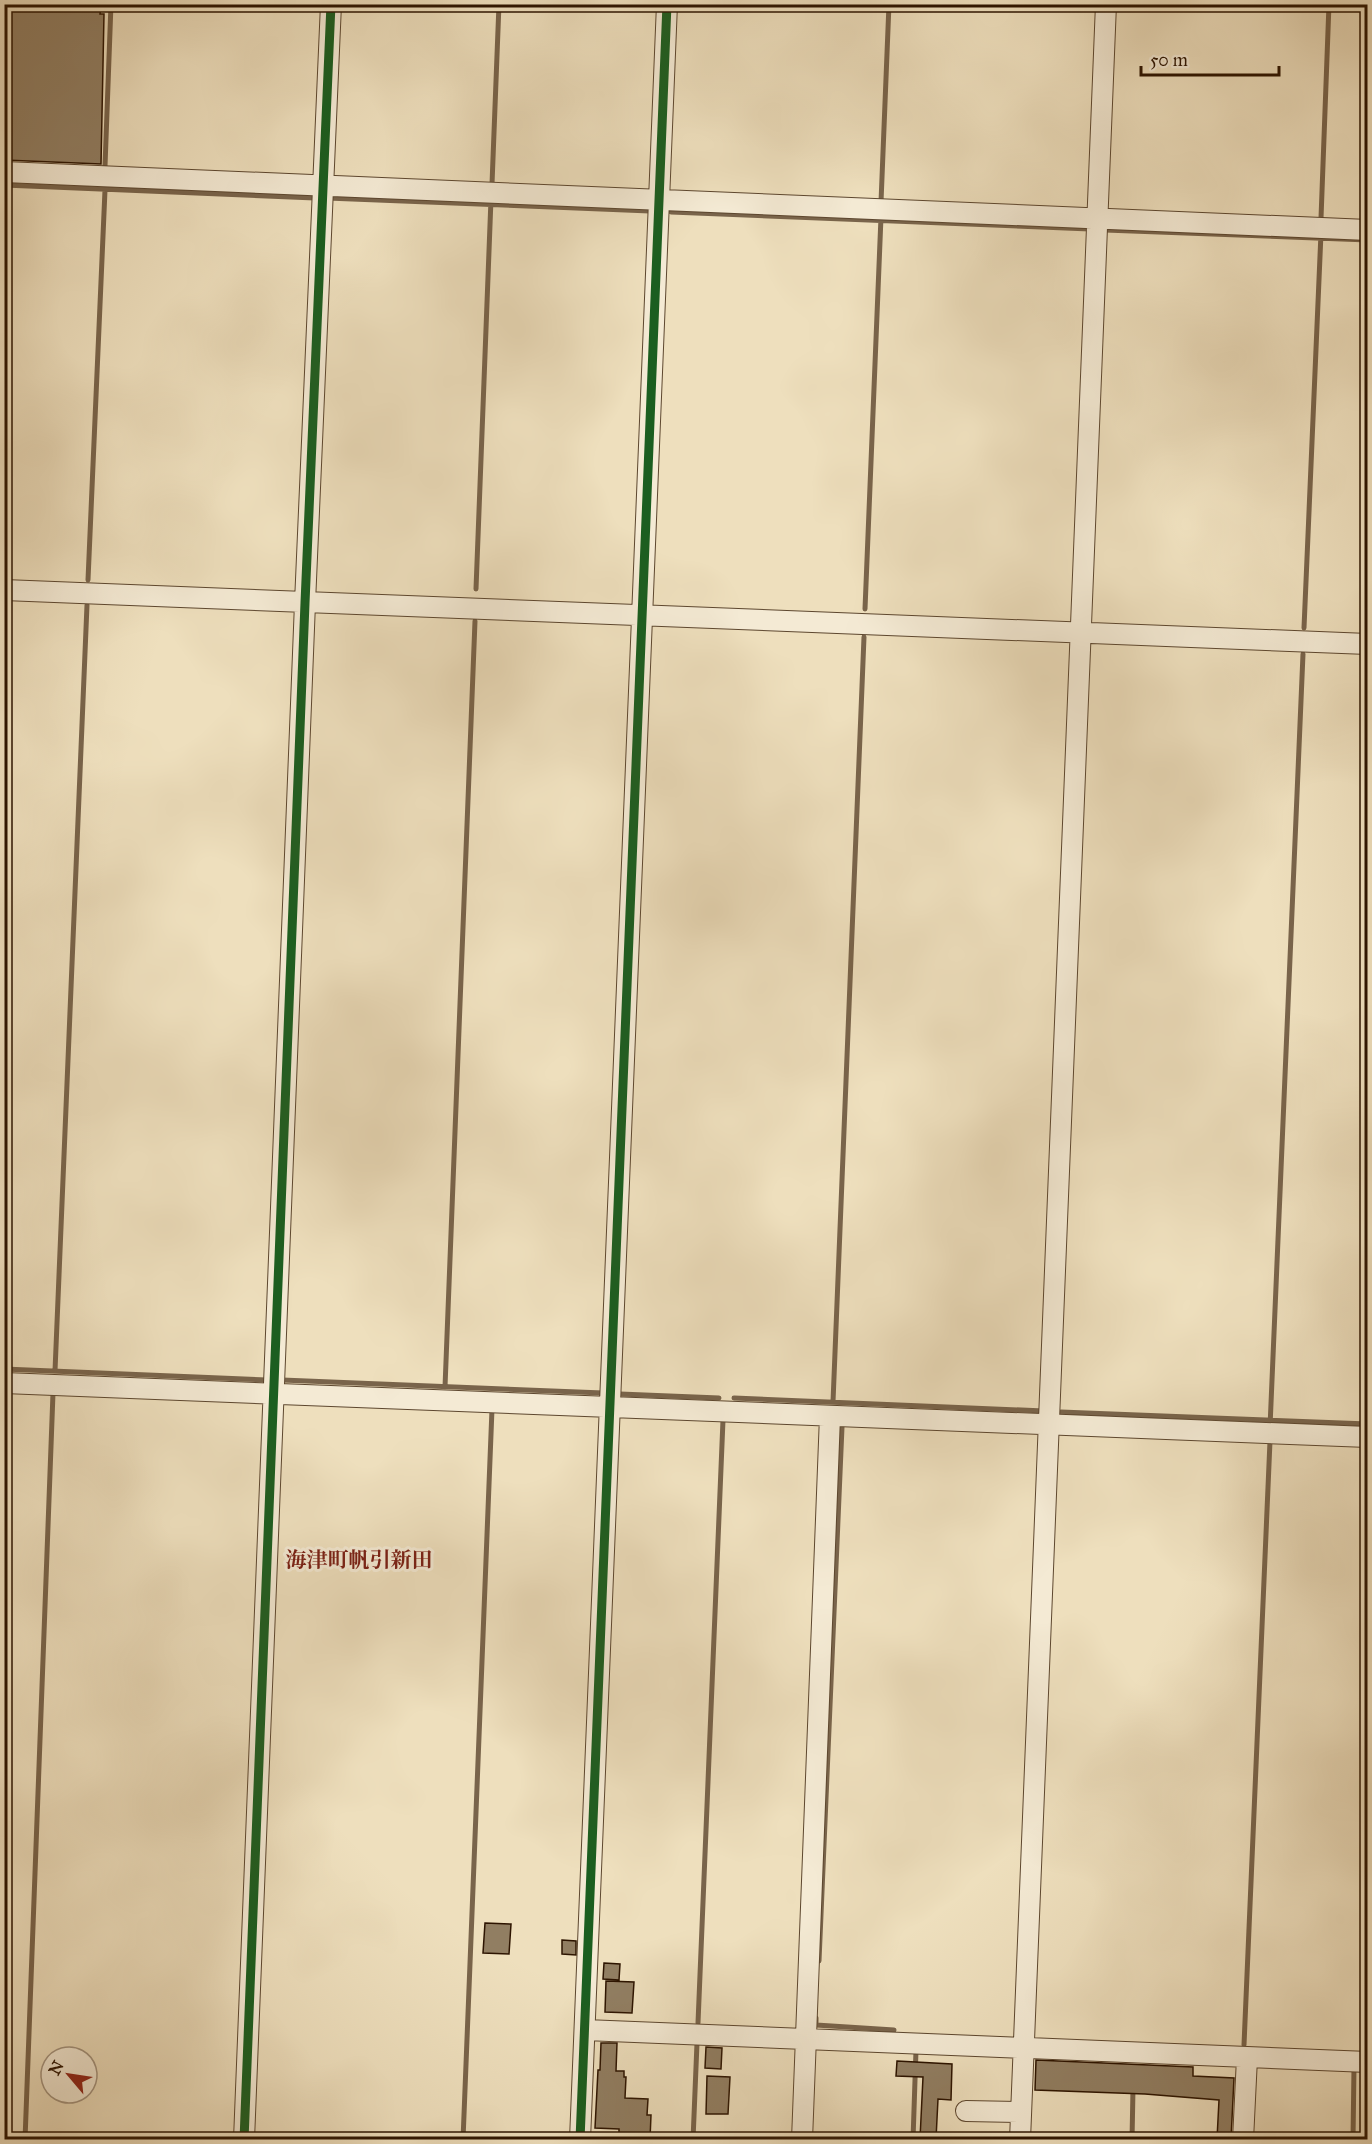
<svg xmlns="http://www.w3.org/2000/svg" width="1372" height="2144" viewBox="0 0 1372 2144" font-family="'IM FELL Great Primer','Noto Serif JP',serif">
	<rect width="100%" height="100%" fill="#eedfbd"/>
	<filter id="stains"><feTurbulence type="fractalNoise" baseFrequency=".00333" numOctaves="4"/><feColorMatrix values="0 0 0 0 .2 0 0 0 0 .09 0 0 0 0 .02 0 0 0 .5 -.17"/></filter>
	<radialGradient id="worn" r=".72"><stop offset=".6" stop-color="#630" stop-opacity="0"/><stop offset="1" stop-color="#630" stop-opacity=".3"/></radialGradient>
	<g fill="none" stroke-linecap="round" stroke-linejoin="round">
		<path stroke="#79644b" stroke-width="5" d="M105 166 111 4
			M492 184 499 4
			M4 185 315 198
			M327 198 650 211
			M881 202 889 4
			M671 212 1090 229
			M1321 218 1329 4
			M1105 230 1368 240
			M88 580 105 190
			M476 589 491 199
			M865 609 881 217
			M1304 628 1321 233
			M4 1369 267 1380
			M55 1371 87 605
			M282 1380 603 1393
			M445 1387 475 621
			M620 1394 719 1398
			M734 1398 1044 1411
			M833 1402 864 637
			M1061 1412 1368 1424
			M1270 1427 1303 654
			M819 1961 842 1427
			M816 2018V2025L894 2030
			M698 2023 723 1420
			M1244 2045 1270 1441
			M25 2140 53 1393
			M463 2140 492 1409
			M693 2140 697 2043
			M913 2140 916 2050
			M1132 2140 1133 2089
			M1353 2140 1354 2067"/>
	</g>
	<path fill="#917e62" stroke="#2d1400" stroke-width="1.5" d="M12 4H101L100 14H104L101 164 4 160V8H12Z
		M485 1923 511 1924 509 1954 483 1953Z
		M562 1940 576 1941V1955L562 1954Z
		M604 1963 620 1964 619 1980 603 1979Z
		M606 1981 634 1982 632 2013 605 2012Z
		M601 2043H617L616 2071H624V2077H626L625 2098 648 2099 647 2115H651L650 2139H619V2129L595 2128 598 2070H600Z
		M706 2047 722 2048 721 2069 705 2068Z
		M1036 2060 1193 2067V2076L1234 2078 1231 2139H1217L1219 2100 1145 2094 1035 2090Z
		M897 2061 952 2064 951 2100 938 2099 936 2139H920L923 2077 896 2076Z
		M707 2076 730 2077 728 2114H706Z"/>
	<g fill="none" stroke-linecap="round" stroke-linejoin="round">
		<defs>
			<path id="minor" d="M4 172 1368 230
				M4 590 1368 644
				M4 1383 1368 1437
				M585 2030 1368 2062
				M966 2111 1021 2112
				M244 2140 305 603 331 4
				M580 2140 667 4
				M802 2140 830 1416
				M1020 2140 1106 4
				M1243 2140 1247 2058"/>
		</defs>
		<use href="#minor" stroke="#5d472f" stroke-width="22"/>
		<use href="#minor" stroke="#f4ead4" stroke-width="20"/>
		<defs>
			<path id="cycleway" d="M244 2140 305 603 331 4
				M580 2140 667 4"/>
		</defs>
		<use href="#cycleway" stroke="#f4ead4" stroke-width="13"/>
		<use href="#cycleway" stroke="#1b5e20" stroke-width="9"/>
	</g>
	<g text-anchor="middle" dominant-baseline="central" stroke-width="6" stroke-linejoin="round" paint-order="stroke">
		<g font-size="21" font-weight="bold" fill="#7a1f14" stroke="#f4ead4">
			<text x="359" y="1560">海津町帆引新田</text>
		</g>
	</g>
	<rect width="1372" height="2144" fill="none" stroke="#eedfbd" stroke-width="24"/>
	<rect x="6" y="6" width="1360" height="2132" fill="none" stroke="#2d1400" stroke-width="3"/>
	<rect x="12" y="12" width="1348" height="2120" fill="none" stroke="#2d1400" stroke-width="1.5"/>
	<g transform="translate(69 2075) rotate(299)"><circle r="28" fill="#f4ead4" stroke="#a4947f" stroke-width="1.5"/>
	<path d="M0-4.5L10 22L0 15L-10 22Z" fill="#8f2418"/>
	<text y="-9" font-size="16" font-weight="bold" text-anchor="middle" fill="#2d1400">N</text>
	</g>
	<path d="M1141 66v9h138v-9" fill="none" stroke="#2d1400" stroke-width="3"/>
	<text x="1150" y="66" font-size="18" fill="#2d1400" stroke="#f4ead4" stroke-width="4.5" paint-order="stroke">50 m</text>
	<rect width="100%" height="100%" filter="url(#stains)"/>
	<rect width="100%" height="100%" fill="url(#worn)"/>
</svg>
